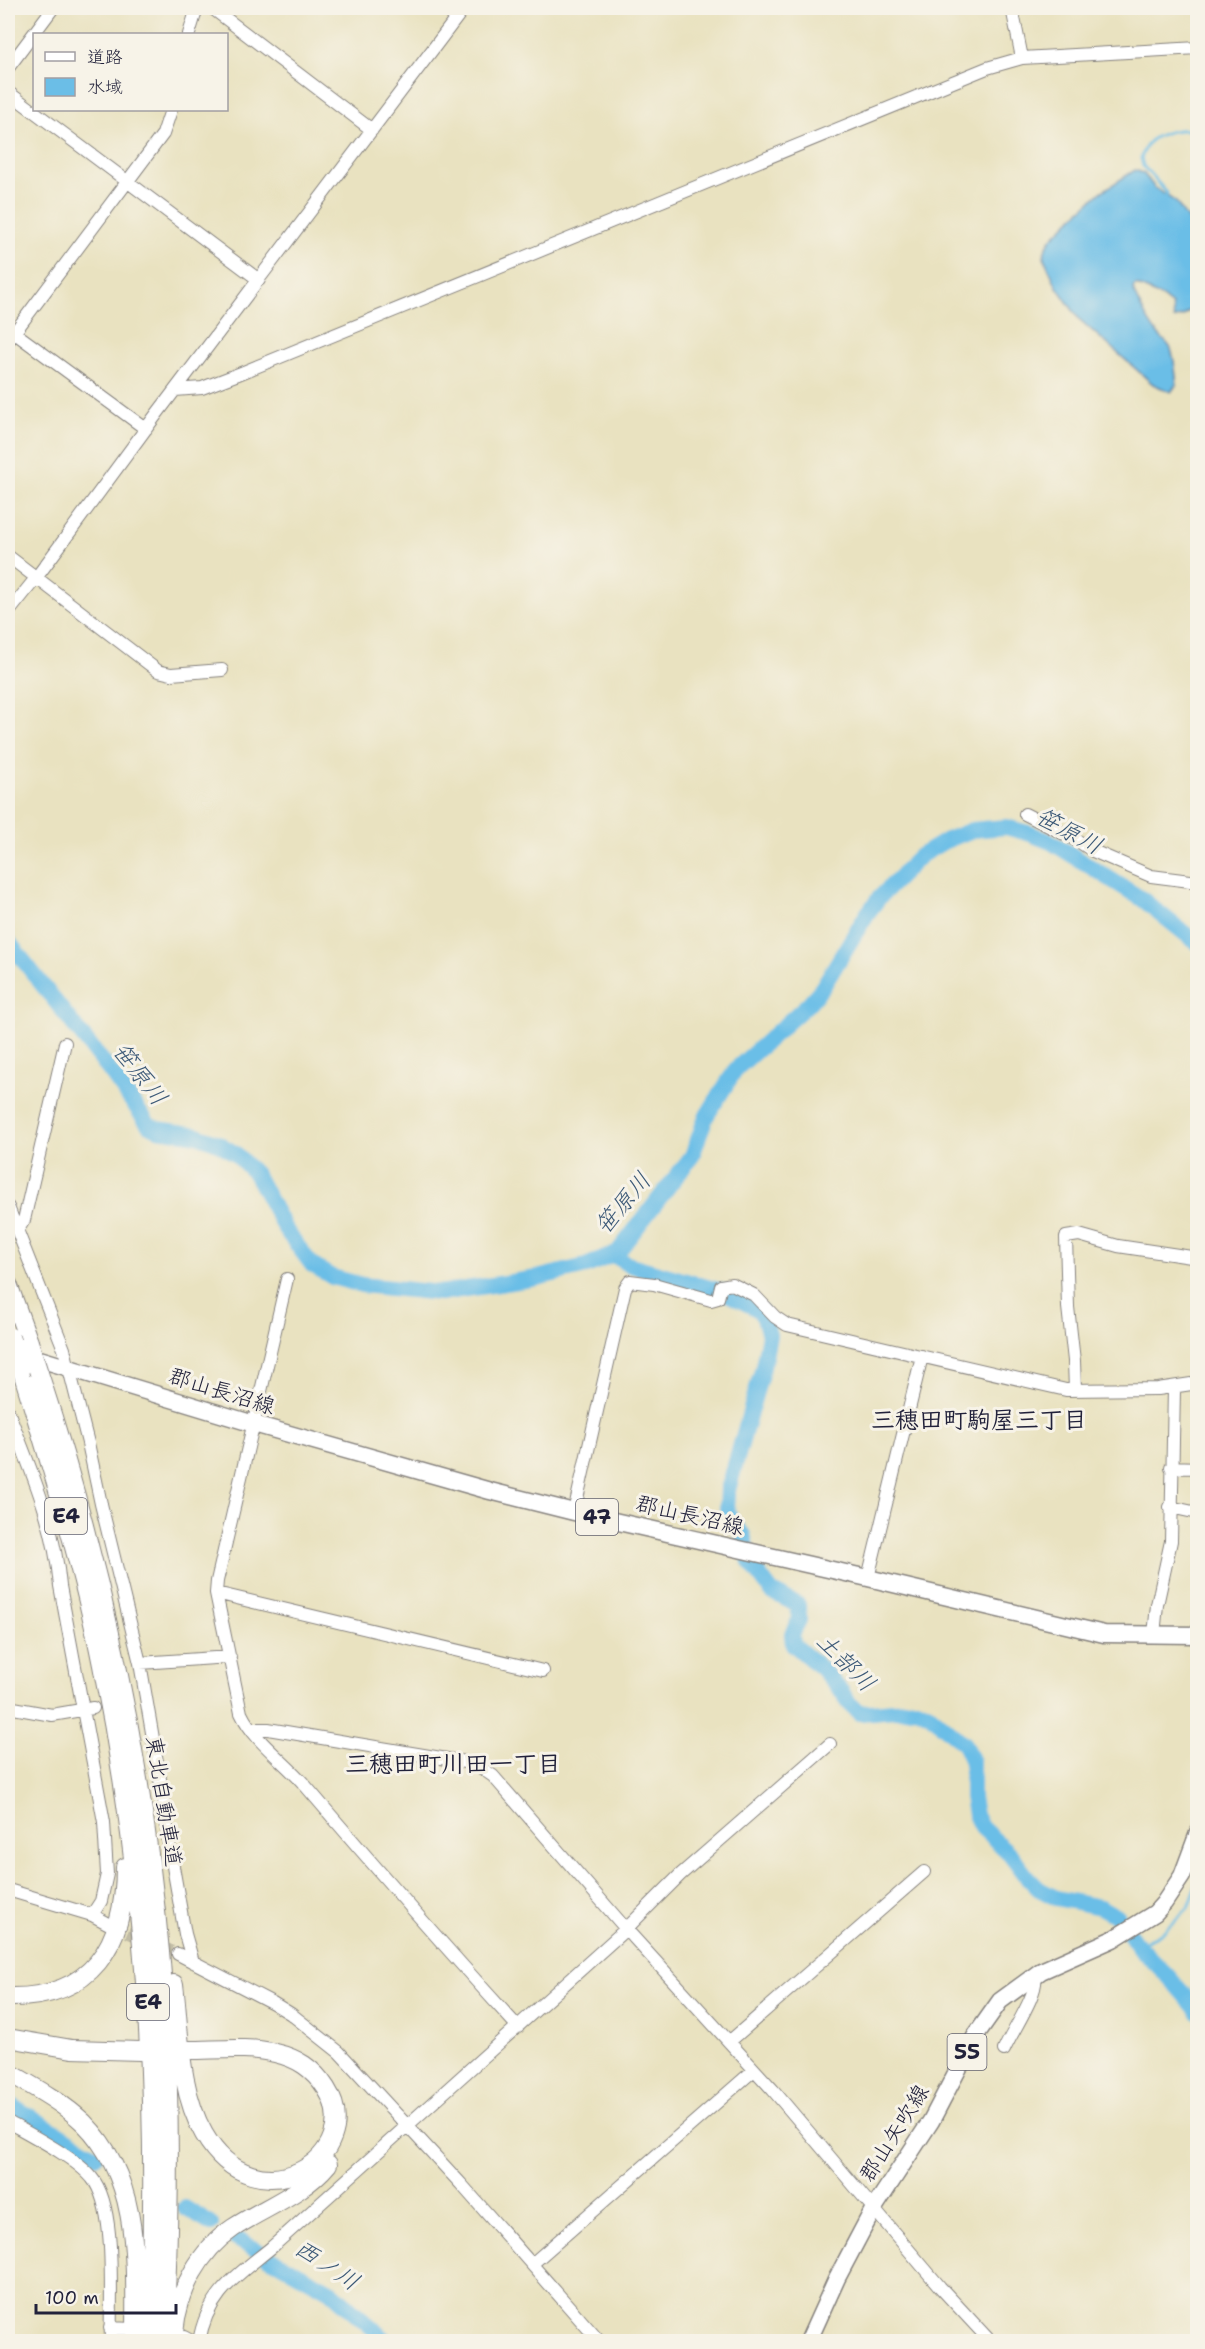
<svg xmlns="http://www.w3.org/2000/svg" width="1205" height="2349" viewBox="0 0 1205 2349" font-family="'Shantell Sans','Klee One',sans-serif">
	<rect width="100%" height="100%" fill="#f7f3e8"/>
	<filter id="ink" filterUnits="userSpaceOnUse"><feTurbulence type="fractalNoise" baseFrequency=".0167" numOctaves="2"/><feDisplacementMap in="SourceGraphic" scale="12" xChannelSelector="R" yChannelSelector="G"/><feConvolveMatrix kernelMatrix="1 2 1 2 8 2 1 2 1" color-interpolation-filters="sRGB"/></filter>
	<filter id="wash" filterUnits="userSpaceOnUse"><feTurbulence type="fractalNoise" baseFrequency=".008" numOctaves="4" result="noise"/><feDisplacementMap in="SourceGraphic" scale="24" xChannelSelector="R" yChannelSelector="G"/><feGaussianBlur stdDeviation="1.35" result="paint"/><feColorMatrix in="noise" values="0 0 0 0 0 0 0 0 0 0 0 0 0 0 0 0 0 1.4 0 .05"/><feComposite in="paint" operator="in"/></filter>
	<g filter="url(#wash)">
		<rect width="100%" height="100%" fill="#e9e2c0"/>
		<path fill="#6bbee7" stroke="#467091" stroke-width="1.5" d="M1135 170 1143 173 1155 188 1176 202 1197 234V303L1185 315 1174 319 1172 305 1162 297 1136 285 1133 288C1134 297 1151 326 1157 333 1161 338 1166 341 1170 347 1175 357 1175 372 1177 384L1171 392 1153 384 1079 319 1057 287 1044 258 1045 250 1051 239 1074 216 1101 192Z"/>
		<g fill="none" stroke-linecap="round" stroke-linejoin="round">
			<path stroke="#6bbee7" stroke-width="3" d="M1165 197 1167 193 1143 166 1141 158C1143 153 1146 145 1150 141 1163 131 1183 127 1198 132
				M1138 1946 1164 1931 1188 1908 1198 1880"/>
			<path stroke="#6bbee7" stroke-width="16" d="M8 941 109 1070 149 1125 158 1129 197 1135 218 1143 236 1154 256 1175 285 1229 312 1265 332 1277 362 1285 440 1293 537 1278 586 1266 617 1253 692 1156 706 1117 736 1069 808 1004 822 988 867 914 879 898 920 856 945 841 972 830 1006 827 1031 834 1051 842 1142 899 1198 944
				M617 1253V1257L627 1264 724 1292 759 1310 764 1318 769 1335 763 1367 728 1490 727 1510 731 1520 743 1535 750 1562 772 1592 798 1605 799 1620 792 1634 793 1644 822 1669 842 1692 849 1703 860 1713 917 1708 931 1715 964 1744 972 1762V1797L975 1815 981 1827 1010 1854 1028 1878 1039 1889 1056 1898 1100 1907 1118 1917 1138 1946 1168 1976 1198 2011
				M8 2103 96 2156
				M185 2208 211 2224
				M233 2237 332 2292 388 2342"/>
		</g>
	</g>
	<g filter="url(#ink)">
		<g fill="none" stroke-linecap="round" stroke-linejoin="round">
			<path stroke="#c1bca5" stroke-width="12" stroke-dasharray="12 6" stroke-linecap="butt" d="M111 1925 178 1954"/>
			<defs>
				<path id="minor" d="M212 8 372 130
					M1012 8 1022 58
					M189 34 197 8
					M8 68 53 8
					M8 92 259 280
					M8 328 146 429
					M8 341 163 134 171 110
					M175 390 202 388 241 373 987 68 1022 58 1198 48
					M8 556 158 671 171 674 222 670
					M8 613 36 578 156 415 464 8
					M1025 814 1078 841 1093 851 1151 876 1198 882
					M8 1207 64 1349 88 1443 101 1504 140 1663 164 1802 169 1844 185 1934 193 1962
					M17 1231 24 1220 65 1043
					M287 1279 217 1581 216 1593 241 1713C254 1741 284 1761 304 1784 374 1866 445 1947 518 2027
					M1075 1390 1074 1361 1068 1307 1066 1237 1079 1235 1118 1246 1198 1258
					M8 1411C31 1471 54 1521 60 1586L104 1822 107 1874 101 1901 92 1915
					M1171 1467 1198 1468
					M1170 1507 1198 1513
					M574 1512 625 1288 630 1281 654 1284 711 1300 718 1298 721 1286 732 1284 754 1295 775 1317 787 1325 1066 1390 1158 1389 1198 1383
					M868 1578 922 1356
					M216 1593 543 1671
					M1154 1635 1157 1605 1171 1541 1174 1389
					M140 1663 230 1657
					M8 1707 52 1715 93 1708
					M251 1729H268L465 1762 480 1767 493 1776 626 1929 773 2090 940 2287 991 2342
					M8 1890 92 1915 111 1925
					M178 1954 273 2003 291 2014 339 2052 461 2184 600 2342
					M729 2042 924 1872
					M1004 2050C1012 2031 1039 1993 1035 1976
					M8 2122C31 2135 76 2158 92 2178 118 2209 109 2301 111 2342
					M532 2264 754 2070
					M110 2328 132 2329
					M184 2337 193 2342
					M199 2342C207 2293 237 2276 272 2247L626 1929 680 1875 830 1744"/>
				<path id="major" d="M23 1354 254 1424 490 1491 574 1512 868 1578 1104 1634 1198 1635
					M808 2342 837 2278 874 2208 931 2121 976 2035 1000 2001 1041 1971 1113 1939 1155 1913 1164 1903 1182 1876 1198 1833"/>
				<path id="highway" d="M8 1284 29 1342
					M21 1368C51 1466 82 1564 102 1665 147 1888 160 2114 148 2342
					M39 1373C102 1566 143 1759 161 1962 172 2088 170 2215 164 2342
					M174 1984C180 2033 179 2091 204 2134 257 2226 369 2155 326 2088 313 2068 297 2058 275 2053 248 2046 217 2050 189 2050
					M8 1997C92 1999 125 1945 125 1867
					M8 2038 72 2049 140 2051
					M8 2072C34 2087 62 2102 84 2123 142 2181 135 2266 135 2342
					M174 2332C178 2291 199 2251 233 2228 265 2207 303 2194 328 2164"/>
			</defs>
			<use href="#minor" stroke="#86827e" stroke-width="14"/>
			<use href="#major" stroke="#86827e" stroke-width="19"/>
			<use href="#highway" stroke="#86827e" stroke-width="20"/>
			<use href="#minor" stroke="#fff" stroke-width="12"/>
			<use href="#major" stroke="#fff" stroke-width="16"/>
			<use href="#highway" stroke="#fff" stroke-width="18"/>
			<defs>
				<path id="highway-bridge" d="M10 1337 21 1368
					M29 1342 39 1373"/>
			</defs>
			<use href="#highway-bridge" stroke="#86827e" stroke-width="20" stroke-linecap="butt"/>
			<use href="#highway-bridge" stroke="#fff" stroke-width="18"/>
		</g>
	</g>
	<g text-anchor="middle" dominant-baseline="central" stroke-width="6" stroke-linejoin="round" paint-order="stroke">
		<g fill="#f7f3e8" stroke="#62616f" stroke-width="1.5">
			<rect x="45" y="1498" width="42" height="36" rx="4.5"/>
			<rect x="576" y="1499" width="42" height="36" rx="4.5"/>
			<rect x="127" y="1984" width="42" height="36" rx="4.5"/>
			<rect x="947.5" y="2034" width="39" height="36" rx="4.5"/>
		</g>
		<g font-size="21" font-weight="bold" fill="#22223b">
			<text x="66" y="1516">E4</text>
			<text x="597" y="1517">47</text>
			<text x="148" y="2002">E4</text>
			<text x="967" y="2052">55</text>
		</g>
		<g font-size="22" fill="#22223b" stroke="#f7f3e8">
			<text transform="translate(222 1391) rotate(17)">郡山長沼線</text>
			<text transform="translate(690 1515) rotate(13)">郡山長沼線</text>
			<text transform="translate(164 1801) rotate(81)">東北自動車道</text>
			<text transform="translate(894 2133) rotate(-58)">郡山矢吹線</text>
		</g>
		<g font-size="24" font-style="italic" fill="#3c5977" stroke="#f7f3e8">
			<text transform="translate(1069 831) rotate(28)">笹原川</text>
			<text transform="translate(140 1074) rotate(52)">笹原川</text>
			<text transform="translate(623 1203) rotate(-50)">笹原川</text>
			<text transform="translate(846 1662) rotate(45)">土部川</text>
			<text transform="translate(327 2265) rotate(33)">西ノ川</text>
		</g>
		<g font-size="24" font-weight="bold" fill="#22223b" stroke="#f7f3e8">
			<text x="979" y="1420">三穂田町駒屋三丁目</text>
			<text x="453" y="1764">三穂田町川田一丁目</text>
		</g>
	</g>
	<rect width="1205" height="2349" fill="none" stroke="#f7f3e8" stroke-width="30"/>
	<rect x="33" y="33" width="195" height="78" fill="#f7f3e8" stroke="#a29fa3" stroke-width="1.5"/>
	<rect x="45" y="52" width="30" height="9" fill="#ffffff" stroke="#a29fa3" stroke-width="1.5"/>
	<text x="87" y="63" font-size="18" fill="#22223b">道路</text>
	<rect x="45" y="78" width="30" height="18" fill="#6bbee7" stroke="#a29fa3" stroke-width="1.5"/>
	<text x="87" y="93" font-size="18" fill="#22223b">水域</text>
	<path d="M36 2304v9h140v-9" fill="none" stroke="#22223b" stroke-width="3"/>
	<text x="45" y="2304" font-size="18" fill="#22223b" stroke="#f7f3e8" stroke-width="4.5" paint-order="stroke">100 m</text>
</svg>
